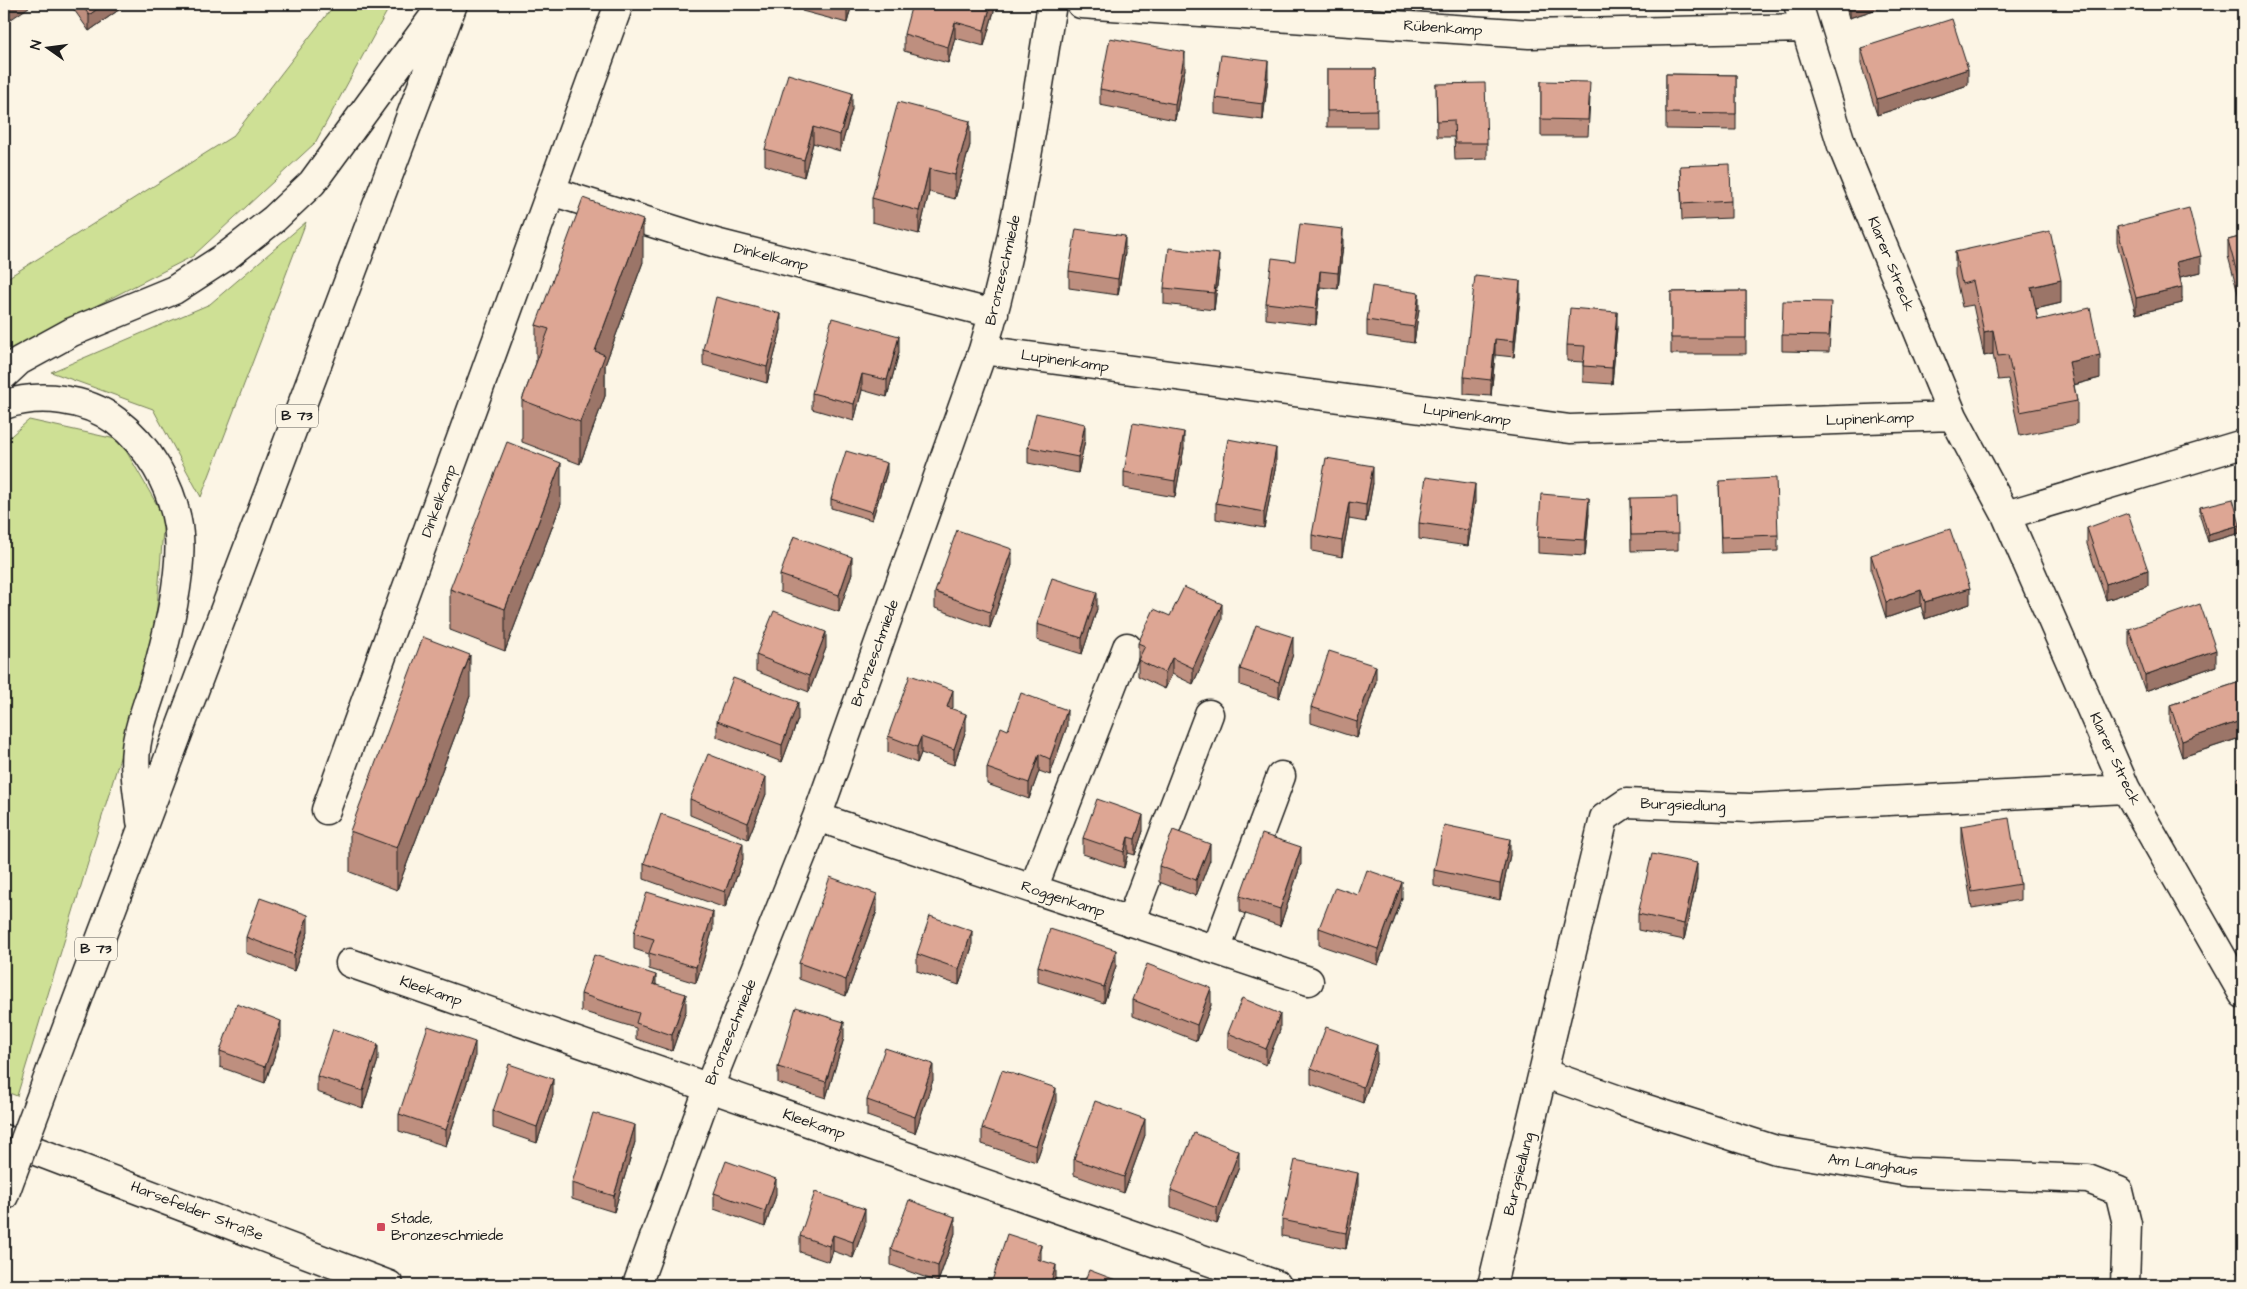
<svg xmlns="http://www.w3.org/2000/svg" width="2247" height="1289" viewBox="0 0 2247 1289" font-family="'Architects Daughter',sans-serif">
	<rect width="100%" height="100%" fill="#fcf5e5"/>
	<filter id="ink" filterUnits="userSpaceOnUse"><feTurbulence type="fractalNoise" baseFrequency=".02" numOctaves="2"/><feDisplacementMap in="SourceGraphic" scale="10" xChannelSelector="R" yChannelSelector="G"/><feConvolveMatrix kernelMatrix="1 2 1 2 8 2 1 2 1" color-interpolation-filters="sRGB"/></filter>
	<g filter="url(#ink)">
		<path fill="#cee095" stroke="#757e58" d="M335 4H391L315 143 193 256 4 353V280L233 136Z
			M306 222 201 497 153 409 51 372 210 304Z
			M29 420 120 440 164 517 154 646 17 1096 4 1091V442Z"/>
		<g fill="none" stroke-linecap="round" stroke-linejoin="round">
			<defs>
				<path id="minor" d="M619 4 551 191 716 243 994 314
					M1081 4 1529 34 1805 28
					M1798 4 1842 146 1953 416 2006 515 2126 789 2243 994
					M983 350 1570 429 1953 416
					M2006 515 2243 444
					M326 810 551 191
					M817 817 1309 981
					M1033 889 1127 647
					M1130 922 1209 714
					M1216 950 1281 776
					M350 963 1277 1285
					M1543 1073 1622 1101 1776 1150 1908 1172 2088 1179 2119 1191 2127 1224 2125 1285
					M637 1285 709 1087 817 817 983 350C1017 237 1033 120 1052 4
					M1492 1285 1604 818 1626 803 1750 808 2126 789"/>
				<path id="major" d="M4 375 19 361 72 332 174 290 228 255 274 219 312 183 443 4
					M4 405C39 393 86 398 116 421 148 445 172 486 178 526 185 570 166 640 154 683 148 704 138 727 136 749 133 770 139 799 141 821
					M51 1070 453 4
					M4 1139 389 1285
					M4 1196 12 1174"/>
			</defs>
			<use href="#minor" stroke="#1c1c1c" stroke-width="31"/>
			<use href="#major" stroke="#1c1c1c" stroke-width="31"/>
			<use href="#minor" stroke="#fcf5e5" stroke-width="28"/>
			<use href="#major" stroke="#fcf5e5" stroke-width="28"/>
			<defs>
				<path id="major-bridge" d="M12 1174 51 1070"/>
			</defs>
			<use href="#major-bridge" stroke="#1c1c1c" stroke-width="31" stroke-linecap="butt"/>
			<use href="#major-bridge" stroke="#fcf5e5" stroke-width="28"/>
		</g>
		<path fill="#be8f7f" stroke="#1c1c1c" d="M70 4H127L89 31Z
			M802 4H852L847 23 802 11Z
			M996 4 984 46 955 38 948 63 904 51V34Z
			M1845 4H1893L1849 18Z
			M1861 48 1968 85 1877 115 1861 64Z
			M1185 69 1175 120 1100 105V89Z
			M1327 69H1376L1377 127H1327Z
			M1666 74 1736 75V130L1666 129Z
			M1268 77 1263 120 1215 114V98Z
			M1541 81 1590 98 1588 136H1541Z
			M1436 84 1487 143V159L1455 160 1454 137H1437Z
			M852 109 840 151 813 143 804 177 765 165V149Z
			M970 145 955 199 929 192 919 234 872 222V198Z
			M1680 166 1731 201V218L1682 220Z
			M2117 227 2201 272 2180 277 2182 303 2136 314 2117 243Z
			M2243 236V312L2228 256V240Z
			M1343 245 1338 289 1320 287 1316 325 1266 319V303L1295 261Z
			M1955 252 2061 303 2036 309 2038 320 2100 378 2074 385 2077 401V424L2020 436 2008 379 1998 380 1993 354 1984 356 1973 305 1962 307 1955 275Z
			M1125 253 1118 295 1069 288V271Z
			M643 262 605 365V396L580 464 522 442V400L536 363V325Z
			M1219 270 1214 310 1164 304V288Z
			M1746 291V354H1671V292Z
			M1520 297 1514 357 1495 355 1491 396 1464 394V377Z
			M1419 309 1414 343 1367 336V320Z
			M1831 318 1829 352 1782 351V335Z
			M1617 328 1612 384 1583 382V362L1567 361V345Z
			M781 330 767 383 703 365V349Z
			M899 352 887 397 862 390 854 421 812 409V393Z
			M1085 440 1078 473 1028 463V447Z
			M1184 448 1175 497 1124 488V472Z
			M1276 464 1264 528 1216 519V503Z
			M887 472 872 520 831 508V499Z
			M1719 481 1778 535V551L1721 553Z
			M1373 483 1366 522 1349 519 1342 557 1312 551V535Z
			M1630 498 1678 534V550L1631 551Z
			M1475 501 1468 546 1419 539V523Z
			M561 504 505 651 450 630V589Z
			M2200 507 2240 533 2208 542 2200 516Z
			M1589 514 1585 556 1538 553V537Z
			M2087 528 2148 586 2106 600 2087 544Z
			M1871 555 1970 604 1925 619 1921 606 1886 618 1871 571Z
			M1012 565 990 628 935 608V592Z
			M852 573 839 612 780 592V575Z
			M1097 609 1082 654 1037 640V624Z
			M1170 616 1222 620 1193 684 1172 674 1165 689 1138 676V643Z
			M2129 629 2216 666 2145 691 2129 645Z
			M826 648 809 692 756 671V655Z
			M1293 654 1279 698 1240 685V669Z
			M2243 681V737L2182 757 2170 721V705Z
			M1376 682 1357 738 1311 723V707Z
			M470 696 397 890 350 872V831Z
			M953 707 952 709 966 730 954 765 921 753 917 763 888 752V736Z
			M798 719 782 762 717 737V721Z
			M1067 726 1050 775 1039 771 1029 799 987 784V768L1008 730Z
			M2243 776V811L2237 794V778Z
			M766 794 748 839 690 815V799Z
			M1961 826 2020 884V900L1972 908 1961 843Z
			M1143 831 1135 855 1128 853 1124 868 1083 854V838Z
			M1510 855 1500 900 1434 886V870Z
			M743 859 725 908 644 879V863Z
			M1210 860 1196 896 1159 882V866Z
			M1301 864 1280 926 1240 912V896Z
			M1697 879 1684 940 1638 930V914Z
			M1358 895 1402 898 1378 965 1319 945V928Z
			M877 911 846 996 799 979V963Z
			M713 929 696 983 649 969V954L634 949V933Z
			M308 932 294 971 246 953V937Z
			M972 947 959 985 917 971V954Z
			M1038 966H1116L1104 1003 1038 982Z
			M656 984 686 1011 672 1051 636 1039V1028L581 1011V994Z
			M1133 1000 1211 1005 1197 1041 1133 1016Z
			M1280 1030 1266 1065 1228 1049V1033Z
			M281 1037 265 1083 220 1067V1051Z
			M844 1038 826 1098 778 1083V1067Z
			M475 1058 446 1146 399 1131V1114Z
			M378 1060 363 1108 317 1092V1076Z
			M1377 1061 1363 1103 1311 1084V1068Z
			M933 1080 915 1133 867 1116V1100Z
			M553 1095 537 1143 493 1128V1111Z
			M1056 1105 1036 1162 982 1144V1128Z
			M1145 1135 1124 1193 1074 1175V1159Z
			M635 1142 614 1212 572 1199V1183Z
			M1239 1167 1217 1224 1171 1207V1190Z
			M1358 1189 1346 1249 1282 1236V1220Z
			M714 1193 776 1195 765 1227 714 1209Z
			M865 1225 853 1258 833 1251 829 1262 800 1252V1236Z
			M955 1233 938 1282 891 1265V1249Z
			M1041 1260 1056 1281 1055 1285H992V1281Z"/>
		<path fill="#9b7468" stroke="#1c1c1c" d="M10 4H29V7L4 24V8Z
			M104 4H127L89 31V15Z
			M848 4H852L847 23V7Z
			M991 4H996L984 46V30Z
			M1849 4H1893L1849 18Z
			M955 22V38L948 63V47Z
			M1185 52V69L1175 120V104Z
			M1268 61V77L1263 120V104Z
			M1968 69V85L1877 115V99Z
			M852 93V109L840 151V135Z
			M970 121V145L955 199V175Z
			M813 127V143L804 177V160Z
			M929 169V192L919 234V211Z
			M643 220V262L605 365V396L580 464V422L595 351Z
			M1343 229V245L1338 289V273Z
			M1125 236V253L1118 295V279Z
			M1219 254V270L1214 310V293Z
			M2201 256V272L2176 278V262Z
			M1320 271V287L1316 325V309Z
			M2061 280V303L2031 310V287Z
			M1520 281V297L1514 357V341Z
			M2182 287V303L2136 314V298Z
			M1419 293V309L1414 343V327Z
			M1617 312V328L1612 384V368Z
			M781 314V330L767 383V367Z
			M1993 330V354L1984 356V332Z
			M899 336V352L887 397V380Z
			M1495 339V355L1491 396V380Z
			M2100 355V378L2069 386V362Z
			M862 374V390L854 421V404Z
			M1085 424V440L1078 473V457Z
			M1184 432V448L1175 497V481Z
			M1276 448V464L1264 528V512Z
			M561 463V504L505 651V609Z
			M887 463V472L872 520V512Z
			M1373 466V483L1366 522V505Z
			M1475 484V501L1468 546V530Z
			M1589 498V514L1585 556V540Z
			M1349 502V519L1342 557V541Z
			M2240 525V533L2208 542V534Z
			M1012 549V565L990 628V612Z
			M852 557V573L839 612V595Z
			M2148 570V586L2106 600V584Z
			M1970 588V604L1925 619V602Z
			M1921 590V606L1886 618V602Z
			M1097 592V609L1082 654V638Z
			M1222 604V620L1193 684V668Z
			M826 632V648L809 692V676Z
			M1293 637V654L1279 698V682Z
			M2216 650V666L2145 691V675Z
			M470 655V696L397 890V848Z
			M1172 658V674L1165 689V673Z
			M1376 666V682L1357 738V722Z
			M953 690V707L947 723V707Z
			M798 702V719L782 762V745Z
			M1067 710V726L1050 775V759Z
			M966 714V730L954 765V749Z
			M2243 720V737L2182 757V741Z
			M921 737V753L917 763V747Z
			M1039 754V771L1029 799V783Z
			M766 777V794L748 839V823Z
			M1143 815V831L1135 855V839Z
			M1128 837V853L1124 868V852Z
			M1510 839V855L1500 900V884Z
			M743 843V859L725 908V892Z
			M1210 844V860L1196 896V880Z
			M1301 847V864L1280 926V909Z
			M1697 863V879L1684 940V924Z
			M1402 882V898L1378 965V949Z
			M877 894V911L846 996V980Z
			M713 912V929L696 983V967Z
			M308 915V932L294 971V955Z
			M972 931V947L959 985V969Z
			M1116 950V966L1104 1003V987Z
			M656 975V991L653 984Z
			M1211 988V1005L1197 1041V1025Z
			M686 994V1011L672 1051V1035Z
			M1280 1014V1030L1266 1065V1049Z
			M281 1021V1037L265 1083V1067Z
			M844 1022V1038L826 1098V1082Z
			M475 1042V1058L446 1146V1130Z
			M378 1044V1060L363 1108V1091Z
			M1377 1045V1061L1363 1103V1087Z
			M933 1064V1080L915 1133V1117Z
			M553 1079V1095L537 1143V1127Z
			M1056 1088V1105L1036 1162V1146Z
			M1145 1119V1135L1124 1193V1177Z
			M635 1125V1142L614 1212V1196Z
			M1239 1151V1167L1217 1224V1208Z
			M1358 1173V1189L1346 1249V1233Z
			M776 1179V1195L765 1227V1211Z
			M865 1209V1225L853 1258V1242Z
			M955 1217V1233L938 1282V1266Z
			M833 1235V1251L829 1262V1246Z
			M1041 1245V1261L1037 1259Z
			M1056 1265V1281L1055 1285H1050Z"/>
		<path fill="#dda694" stroke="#1c1c1c" d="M4 4H10L4 8Z
			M81 4H104L89 15Z
			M835 4H848L847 7Z
			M912 4H991L984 30 955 22 948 47 904 34Z
			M1952 19 1968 69 1877 99 1861 48Z
			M1110 38 1185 52 1175 104 1100 89Z
			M1221 55 1268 61 1263 104 1215 98Z
			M1327 69H1376L1377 110 1327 111Z
			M788 74 852 93 840 135 813 127 804 160 765 149Z
			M1666 74 1736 75V114L1666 113Z
			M1541 81 1590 82 1588 120 1541 119Z
			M1485 83 1487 143H1455L1454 120 1437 121 1436 84Z
			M898 102 970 121 955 175 929 169 919 211 872 198Z
			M1730 164 1731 201 1682 204 1680 166Z
			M583 198 643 220 595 351 605 355 580 422 522 400 549 329 536 325Z
			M2189 208 2201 256 2176 262 2182 287 2136 298 2117 227Z
			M1300 224 1343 229 1338 273 1320 271 1316 309 1266 303 1272 258 1295 261Z
			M1076 229 1125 236 1118 279 1069 271Z
			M2050 231 2061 280 2031 287 2038 320 2090 308 2100 355 2069 362 2077 401 2020 412 2008 355 1998 356 1993 330 1984 332 1973 281 1962 284 1955 252Z
			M2243 236V295L2228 240Z
			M1169 248 1219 254 1214 293 1164 288Z
			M1475 276 1520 281 1514 341 1495 339 1491 380 1464 377Z
			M1372 286 1419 293 1414 327 1367 320Z
			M1746 291V338H1671V292Z
			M716 297 781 314 767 367 703 349Z
			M1783 301 1831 302 1829 336 1782 335Z
			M1570 308 1617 312 1612 368 1583 366 1585 346 1567 345Z
			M832 318 899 336 887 380 862 374 854 404 812 393Z
			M1036 413 1085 424 1078 457 1028 447Z
			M1133 423 1184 432 1175 481 1124 472Z
			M1228 439 1276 448 1264 512 1216 503Z
			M507 442 561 463 505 609 450 589Z
			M846 451 887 463 872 512 831 499Z
			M1326 458 1373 466 1366 505 1349 502 1342 541 1312 535Z
			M1426 477 1475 484 1468 530 1419 523Z
			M1776 478 1778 535 1721 537 1719 481Z
			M1541 494 1589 498 1585 540 1538 537Z
			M1677 497 1678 534 1631 535 1630 498Z
			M2233 499 2240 525 2208 534 2200 507Z
			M2128 513 2148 570 2106 584 2087 528Z
			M1950 529 1970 588 1925 602 1921 590 1886 602 1871 555Z
			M957 530 1012 549 990 612 935 592Z
			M794 536 852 557 839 595 780 575Z
			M1052 578 1097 592 1082 638 1037 624Z
			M1184 587 1222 604 1193 668 1172 658 1165 673 1138 660 1145 646 1138 643 1154 609 1170 616Z
			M2200 604 2216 650 2145 675 2129 629Z
			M774 611 826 632 809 676 756 655Z
			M1256 625 1293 637 1279 682 1240 669Z
			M423 637 470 655 397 848 350 831Z
			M1329 651 1376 666 1357 722 1311 707Z
			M910 675 953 690 947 707 966 714 954 749 921 737 917 747 888 736Z
			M733 678 798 702 782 745 717 721Z
			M2243 681V720L2182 741 2170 705Z
			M1021 693 1067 710 1050 759 1039 754 1029 783 987 768 1001 727 1008 730Z
			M708 754 766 777 748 823 690 799Z
			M2243 776V795L2237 778Z
			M1097 799 1143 815 1135 839 1128 837 1124 852 1083 838Z
			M661 814 743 843 725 892 644 863Z
			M2009 818 2020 884 1972 892 1961 826Z
			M1444 825 1510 839 1500 884 1434 870Z
			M1173 830 1210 844 1196 880 1159 866Z
			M1262 834 1301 847 1280 909 1240 896Z
			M1652 854 1697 863 1684 924 1638 914Z
			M1367 870 1402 882 1378 949 1319 928 1335 887 1358 895Z
			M830 877 877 894 846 980 799 963Z
			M647 892 713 912 696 967 649 953 654 939 634 933Z
			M260 898 308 915 294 955 246 937Z
			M930 916 972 931 959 969 917 954Z
			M1050 929 1116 950 1104 987 1038 966Z
			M594 955 656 975 653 984 686 994 672 1035 636 1023 639 1013 581 994Z
			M1147 964 1211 988 1197 1025 1133 1000Z
			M1242 998 1280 1014 1266 1049 1228 1033Z
			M237 1004 281 1021 265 1067 220 1051Z
			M796 1007 844 1022 826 1082 778 1067Z
			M428 1026 475 1042 446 1130 399 1114Z
			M1326 1027 1377 1045 1363 1087 1311 1068Z
			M333 1029 378 1044 363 1091 317 1076Z
			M885 1048 933 1064 915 1117 867 1100Z
			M509 1064 553 1079 537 1127 493 1111Z
			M1002 1070 1056 1088 1036 1146 982 1128Z
			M1095 1101 1145 1119 1124 1177 1074 1159Z
			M593 1113 635 1125 614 1196 572 1183Z
			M1194 1133 1239 1151 1217 1208 1171 1190Z
			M1295 1160 1358 1173 1346 1233 1282 1220Z
			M726 1161 776 1179 765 1211 714 1193Z
			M815 1192 865 1209 853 1242 833 1235 829 1246 800 1236Z
			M909 1200 955 1217 938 1266 891 1249Z
			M1007 1234 1041 1245 1037 1259 1056 1265 1050 1285H1041L1032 1282 1031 1285H1004L992 1281Z
			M1089 1270 1129 1285H1083Z"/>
	</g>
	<rect fill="#d1495b" stroke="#fcf5e5" stroke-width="2" x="376" y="1222" width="10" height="10" rx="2.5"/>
	<g text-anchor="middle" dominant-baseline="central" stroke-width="4" stroke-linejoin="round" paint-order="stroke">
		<g fill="#fcf5e5" stroke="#5f5d58" stroke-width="1">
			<rect x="276" y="404.5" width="42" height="23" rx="4"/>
			<rect x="75" y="937.5" width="42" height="23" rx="4"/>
		</g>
		<g font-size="14" font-weight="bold" fill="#1c1c1c">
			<text x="297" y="416">B 73</text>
			<text x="96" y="949">B 73</text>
		</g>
		<g font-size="15" fill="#1c1c1c" stroke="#fcf5e5">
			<text transform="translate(1443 28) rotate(4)">Rübenkamp</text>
			<text transform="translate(771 257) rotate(14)">Dinkelkamp</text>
			<text transform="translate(1891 264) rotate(68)">Klarer Streck</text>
			<text transform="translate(1003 270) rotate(-77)">Bronzeschmiede</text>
			<text transform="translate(1065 361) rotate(8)">Lupinenkamp</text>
			<text transform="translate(1467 415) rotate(8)">Lupinenkamp</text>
			<text transform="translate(1870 419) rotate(-2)">Lupinenkamp</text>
			<text transform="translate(439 501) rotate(-70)">Dinkelkamp</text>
			<text transform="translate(875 653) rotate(-70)">Bronzeschmiede</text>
			<text transform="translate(2115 759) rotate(65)">Klarer Streck</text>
			<text transform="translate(1683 805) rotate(2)">Burgsiedlung</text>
			<text transform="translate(1063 899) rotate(18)">Roggenkamp</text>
			<text transform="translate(431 991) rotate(19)">Kleekamp</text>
			<text transform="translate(731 1032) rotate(-68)">Bronzeschmiede</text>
			<text transform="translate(814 1124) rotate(19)">Kleekamp</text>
			<text transform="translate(1873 1165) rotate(8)">Am Langhaus</text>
			<text transform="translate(1519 1174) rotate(-76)">Burgsiedlung</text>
			<text transform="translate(197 1211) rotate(21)">Harsefelder Straße</text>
		</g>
		<g font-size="15" fill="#1c1c1c" stroke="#fcf5e5" text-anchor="start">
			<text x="391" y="1218">Stade,<tspan x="391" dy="17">Bronzeschmiede</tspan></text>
		</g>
	</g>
	<rect width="2247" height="1289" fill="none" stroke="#fcf5e5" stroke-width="20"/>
	<rect x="10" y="10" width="2227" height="1269" fill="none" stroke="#1c1c1c" stroke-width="2" filter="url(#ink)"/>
	<g transform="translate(48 48) rotate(284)" stroke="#fcf5e5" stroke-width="4" paint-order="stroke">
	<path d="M0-4L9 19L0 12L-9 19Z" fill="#1c1c1c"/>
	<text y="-8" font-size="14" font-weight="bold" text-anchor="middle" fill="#1c1c1c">N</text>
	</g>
</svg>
